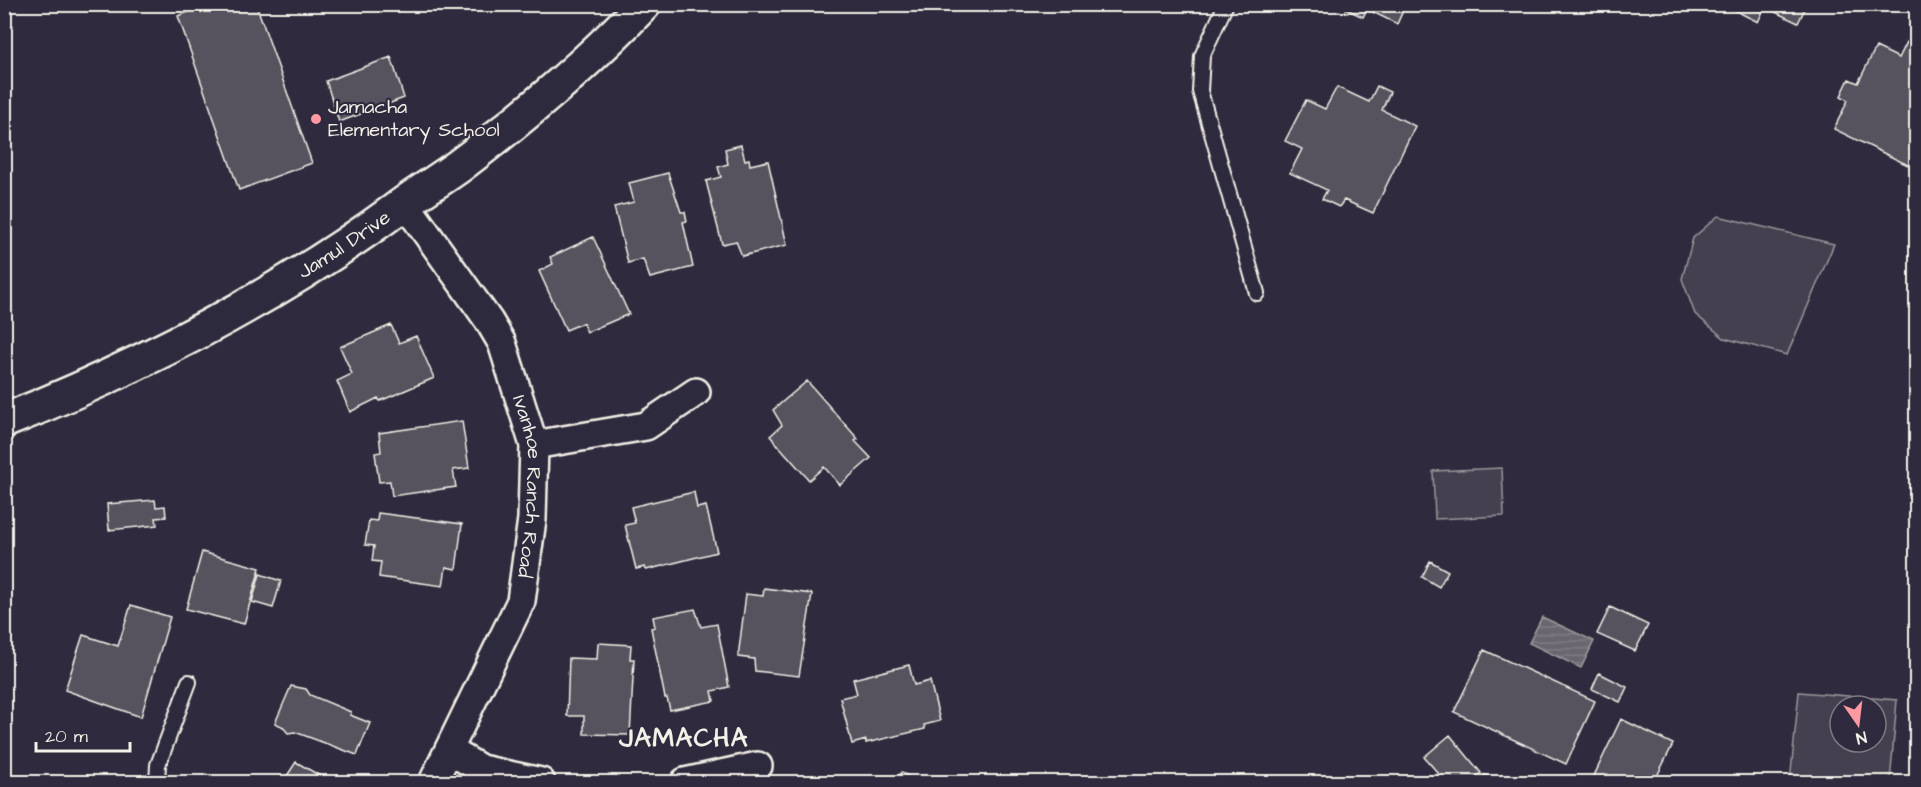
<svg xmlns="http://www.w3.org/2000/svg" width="1921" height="787" viewBox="0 0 1921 787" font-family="'Architects Daughter',sans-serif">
	<defs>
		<pattern id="water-rules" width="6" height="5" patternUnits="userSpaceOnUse" patternTransform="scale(1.5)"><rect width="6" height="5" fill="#6a6670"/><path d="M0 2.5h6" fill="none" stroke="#807c84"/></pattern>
	</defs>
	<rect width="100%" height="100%" fill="#2f2a3d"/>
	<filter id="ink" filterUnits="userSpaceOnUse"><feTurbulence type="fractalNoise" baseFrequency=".0167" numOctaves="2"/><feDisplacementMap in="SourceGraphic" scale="12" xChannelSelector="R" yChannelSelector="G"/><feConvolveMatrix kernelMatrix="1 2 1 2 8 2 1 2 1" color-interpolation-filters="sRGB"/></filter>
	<g filter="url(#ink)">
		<path fill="#454050" stroke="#9c989c" stroke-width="1.5" fill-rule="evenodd" d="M1718 216 1834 244 1787 355 1724 338 1695 314 1682 279 1693 238Z
			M1502 468 1504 516 1435 519 1433 471Z
			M1799 692 1897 700 1890 782H1790ZM1840 706H1876V742H1840Z"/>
		<path fill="url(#water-rules)" stroke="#a19ea0" stroke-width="1.5" d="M1542 617 1594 641 1581 668 1529 643Z"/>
		<path fill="#56525f" stroke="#f4f1e8" stroke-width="1.5" d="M209 4H256L312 163 239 190 178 16Z
			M1348 4H1406L1397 24 1367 9 1363 17 1346 9Z
			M1722 4H1807L1798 23 1765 7 1758 22Z
			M1907 42 1916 47V169L1834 129 1848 100 1841 96 1849 79 1858 83 1876 47 1899 58Z
			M391 57 404 98 339 122 326 81Z
			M1377 86 1390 92 1382 110 1415 126 1373 213 1344 200 1339 207 1322 199 1327 190 1290 173 1302 149 1285 141 1306 100 1325 109 1337 87 1369 102Z
			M741 145 745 160 749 159 750 165 768 161 787 245 742 256 736 241 722 244 706 181 721 177 718 167 728 164 725 149Z
			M668 173 681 212H685L687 221 683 222 693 267 650 278 643 259 628 263 614 207 634 202 629 183Z
			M593 237 629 314 587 332 583 323 566 330 539 271 553 264 550 257Z
			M391 325 399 343 416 336 434 378 380 401 378 398 350 412 337 381 352 374 340 347Z
			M807 381 858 439 855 441 871 458 840 485 824 467 809 480 770 436 782 425 773 410Z
			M462 421 469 468 453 470 456 487 392 496 390 481 379 482 375 453 381 452 379 433Z
			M694 492 697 508 706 506 717 552 646 570 645 567 636 569 625 525 635 523 631 507Z
			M155 500 156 507 165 506 166 517 156 518 157 525 109 530 107 504Z
			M378 513 462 524 456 569 446 567 443 586 379 577 381 562 372 561 374 546 365 545 369 520 377 521Z
			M202 552 260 568 244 624 186 609Z
			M1430 561 1448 571 1439 587 1422 577Z
			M260 574 281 581 273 608 252 602Z
			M764 588 812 594 799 676 755 671 754 659 738 657 746 594 763 596Z
			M131 605 170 617 141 717 65 690 83 635 118 646Z
			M1610 607 1648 625 1635 651 1597 634Z
			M695 609 701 627 717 624 729 687 712 691 714 701 670 710 667 698H665L651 628 655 627 653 617Z
			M598 643 631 645 630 659H634L630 735 584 734V716H567L569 658 597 659Z
			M1484 650 1595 701 1566 764 1454 712Z
			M909 665 914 685 930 681 940 721 924 725 925 729 866 743V740L852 744 840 698 857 694 853 679Z
			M1599 673 1627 687 1620 702 1592 689Z
			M291 686 306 689 310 695 351 712 350 715 370 723 357 755 295 732 288 733 282 726 275 723Z
			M1621 719 1673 744 1654 782H1591Z
			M1450 735 1481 773 1470 782H1446L1424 757Z
			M296 762 324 778 323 782H283Z
			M902 772 917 782H894Z
			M1485 775 1501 782H1481Z"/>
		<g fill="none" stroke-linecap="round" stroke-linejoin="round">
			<defs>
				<path id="lane" d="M1226 4 1202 56 1200 91 1257 293
					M157 782 158 765 189 682"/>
				<g id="street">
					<path id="s1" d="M405 203 489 321 502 343 534 445 532 519 521 601 433 782"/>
					<path d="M534 445 646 426 696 392"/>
					<path d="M449 750 481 769 541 782"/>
					<path d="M685 782 758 766"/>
				</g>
				<g id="secondary">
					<path id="s2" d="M4 421C142 366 276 297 395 210 416 194 438 181 459 166 524 117 588 63 644 4"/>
				</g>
			</defs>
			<use href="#lane" stroke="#f4f1e8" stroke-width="18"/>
			<use href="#street" stroke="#f4f1e8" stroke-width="32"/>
			<use href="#secondary" stroke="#f4f1e8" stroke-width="38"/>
			<use href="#lane" stroke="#2f2a3d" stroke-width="14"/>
			<use href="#street" stroke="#2f2a3d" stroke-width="27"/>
			<use href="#secondary" stroke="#2f2a3d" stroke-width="33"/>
		</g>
	</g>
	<circle fill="#ff9aa2" stroke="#2f2a3d" stroke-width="2" cx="316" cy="119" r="6"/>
	<g text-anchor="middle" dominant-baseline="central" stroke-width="4.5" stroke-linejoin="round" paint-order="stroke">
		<g font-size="20" fill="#f4f1e8" stroke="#2f2a3d" text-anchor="start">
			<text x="328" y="107">Jamacha<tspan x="328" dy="23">Elementary School</tspan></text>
		</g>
		<g font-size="20" fill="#f4f1e8" stroke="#2f2a3d">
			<text stroke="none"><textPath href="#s2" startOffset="384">Jamul Drive</textPath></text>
			<text stroke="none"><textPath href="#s1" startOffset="318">Ivanhoe Ranch Road</textPath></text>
		</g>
		<g font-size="26" font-weight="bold" letter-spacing="1.5" fill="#f4f1e8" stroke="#2f2a3d">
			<text x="684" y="738">JAMACHA</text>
		</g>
	</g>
	<rect width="1921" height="787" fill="none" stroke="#2f2a3d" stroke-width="24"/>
	<rect x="12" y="12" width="1897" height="763" fill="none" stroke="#f4f1e8" stroke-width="2" filter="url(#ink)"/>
	<g transform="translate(1858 724) rotate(166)"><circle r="28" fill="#2f2a3d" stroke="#7e7a81" stroke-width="1.5"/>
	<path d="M0-4.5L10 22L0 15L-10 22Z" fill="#ff9aa2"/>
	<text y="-9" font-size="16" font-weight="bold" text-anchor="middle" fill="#f4f1e8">N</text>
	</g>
	<path d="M36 742v9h94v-9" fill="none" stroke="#f4f1e8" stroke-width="3"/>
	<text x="45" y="742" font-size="18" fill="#f4f1e8" stroke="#2f2a3d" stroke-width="4.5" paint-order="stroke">20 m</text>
</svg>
